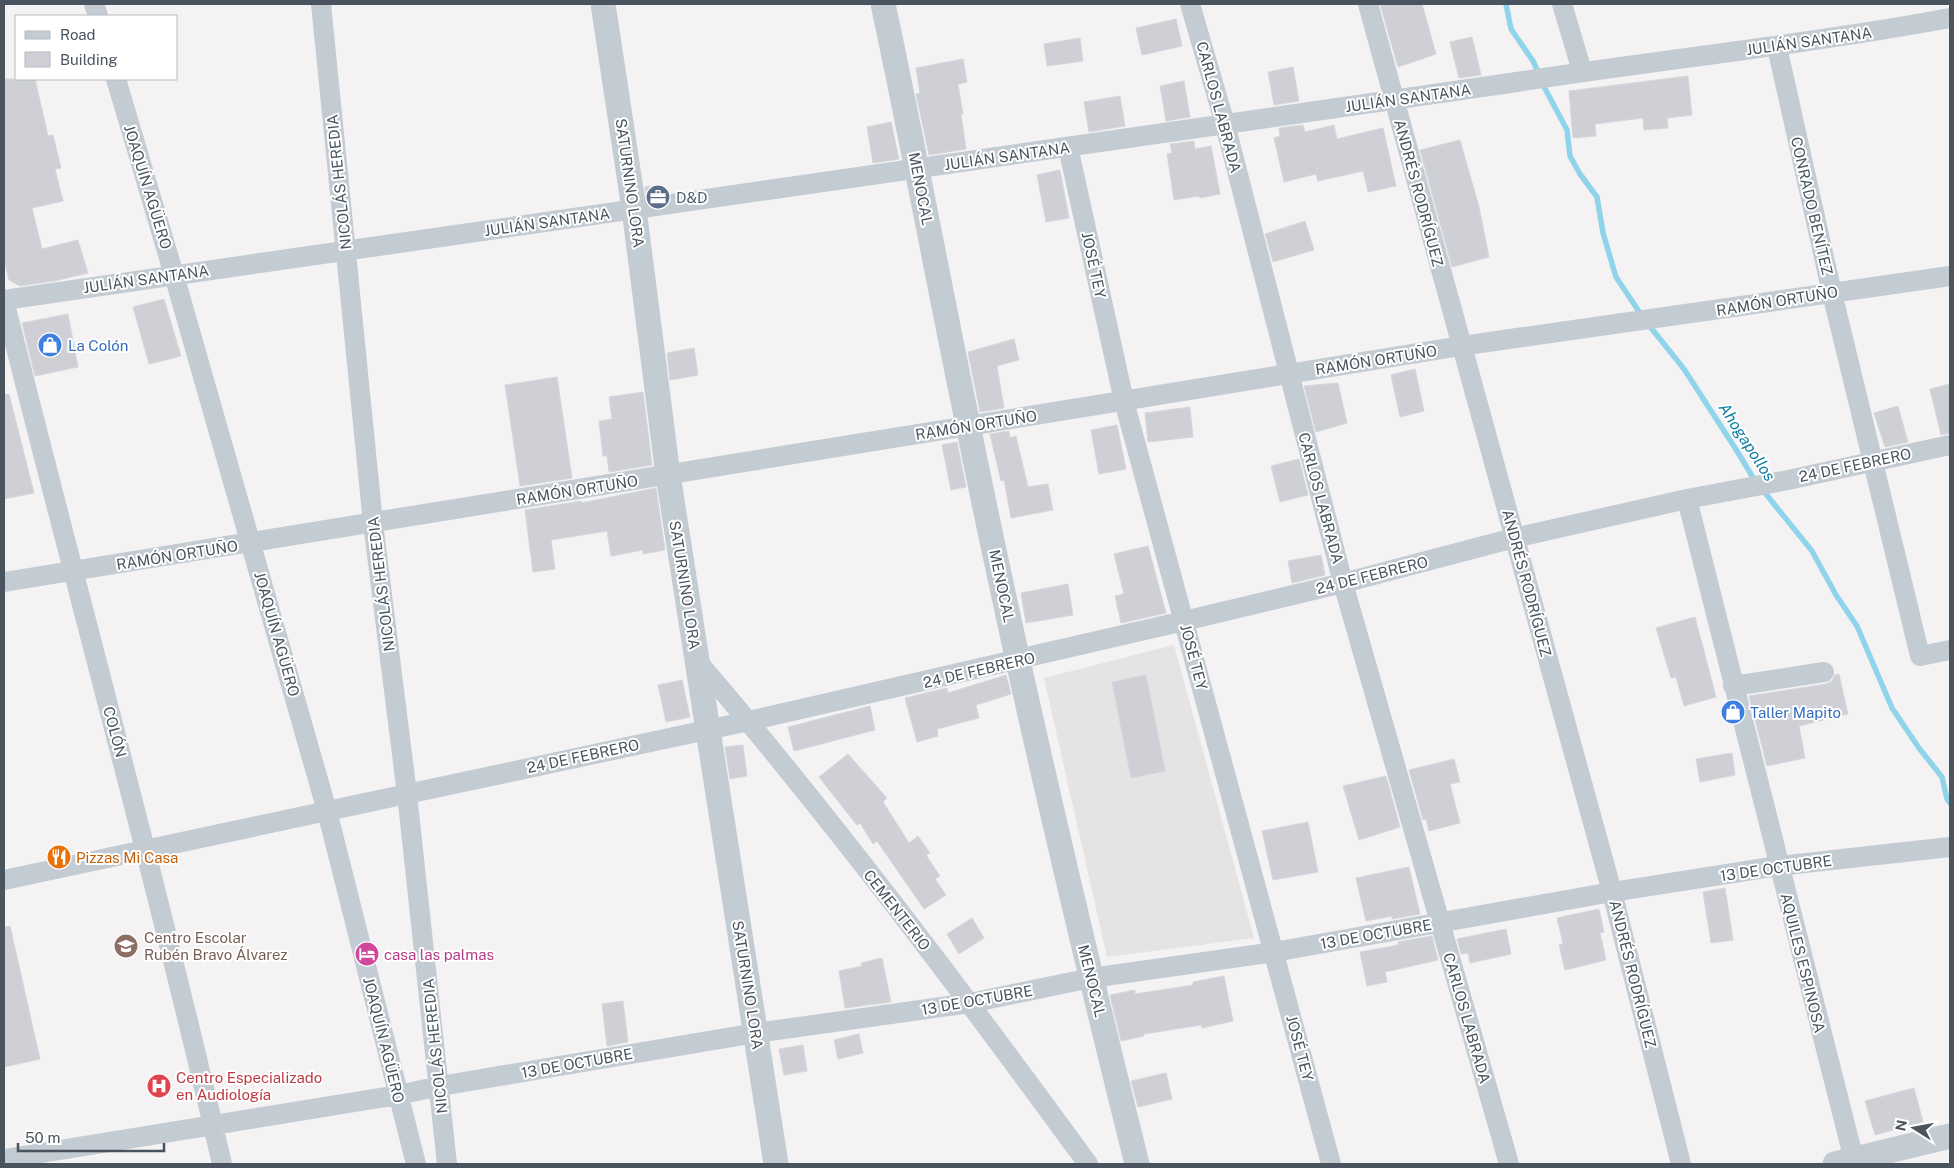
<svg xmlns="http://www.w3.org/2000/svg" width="1954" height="1168" viewBox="0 0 1954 1168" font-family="'Public Sans',sans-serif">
	<rect width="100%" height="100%" fill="#f4f2f2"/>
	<path fill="#e5e3e4" d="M1174 645 1254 938 1107 957 1044 678Z"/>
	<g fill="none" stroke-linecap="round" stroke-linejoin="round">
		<path stroke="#90d4eb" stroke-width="5.5" d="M1506 4 1511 29 1533 61 1539 74
			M1542 83 1567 130 1570 156 1580 174 1597 197 1603 233 1616 277 1642 316
			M1648 324 1684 369 1737 451 1755 481
			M1761 488 1812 551 1836 595 1857 626 1892 708 1919 748 1942 777 1947 799 1950 803"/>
	</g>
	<path fill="#ced0d6" stroke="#d6d7dd" d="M1380 4H1422L1436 54 1398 67Z
		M1176 19 1182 46 1142 55 1136 28Z
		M1472 37 1481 75 1459 78 1450 42Z
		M1080 38 1083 61 1047 66 1044 44Z
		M963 59 967 82 958 84 963 114H961L966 149 929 155 916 94 920 93 916 68Z
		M1293 67 1299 101 1274 105 1268 72Z
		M1688 76 1692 115 1667 118 1668 128 1644 130 1643 118 1595 124 1596 136 1573 138 1569 91Z
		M4 79H35L48 136 53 135 61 168 55 169 63 201 32 208 42 249 78 240 88 273 54 281 20 286 9 280 4 259Z
		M1184 81 1190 117 1166 121 1160 86Z
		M1120 96 1125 126 1089 132 1084 102Z
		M891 122 899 159 873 163 867 127Z
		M1303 125 1305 132 1334 125 1337 139 1383 128 1396 186 1368 192 1363 171 1318 181 1316 174 1284 182 1274 138 1280 136 1279 128Z
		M1460 140 1479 207 1489 257 1452 267 1420 150Z
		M1194 141 1195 149 1211 146 1220 194 1200 198 1199 196 1174 200 1167 154 1172 153 1170 144Z
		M1060 170 1069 218 1046 222 1037 175Z
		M658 185 659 194 646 195 645 187Z
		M1305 221 1314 250 1273 262 1265 234Z
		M164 299 181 356 149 364 133 307Z
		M68 314 78 367 35 376 22 323Z
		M1014 339 1019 360 997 366 1004 408 980 412 968 352Z
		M694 348 698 375 670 380 667 353Z
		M1415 369 1424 411 1400 417 1391 375Z
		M557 377 572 478 520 486 505 385Z
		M1338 383 1347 423 1316 432 1304 386Z
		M1950 384V433L1941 435 1930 389Z
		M643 392 652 465 609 472 607 456H603L599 421 612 419 609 397Z
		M9 394 34 493 4 499V395Z
		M1898 406 1908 442 1885 447 1874 413Z
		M1190 407 1193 437 1148 442 1145 413Z
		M1117 425 1126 469 1099 474 1091 430Z
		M1009 431 1010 438 1016 436 1028 487 1048 484 1053 510 1011 518 1004 480 1001 481 990 434Z
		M957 442 966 487 951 490 942 445Z
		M1299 459 1308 495 1280 502 1271 466Z
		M656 488 665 550 643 554V550L611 556 607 531 551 540 555 569 533 572 525 510 581 501V503Z
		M1148 546 1166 613 1121 623 1115 596 1124 594 1114 554Z
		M1321 555 1325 575 1292 583 1288 561Z
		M1068 584 1073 615 1026 623 1021 593Z
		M1695 617 1716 697 1684 706 1676 677 1671 678 1656 628Z
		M1839 674 1848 714 1799 726 1805 758 1767 766 1749 696 1826 684 1832 681 1835 675Z
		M1006 675 1011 694 976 705 979 718 937 729 938 736 917 742 905 698 947 688 948 693Z
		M1146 675 1165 771 1131 778 1112 682Z
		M682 680 690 717 666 722 658 685Z
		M870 706 875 730 794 751 788 727Z
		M743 745 747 776 730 779 725 747Z
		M1732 753 1735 775 1700 782 1696 759Z
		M848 754 887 798 883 802 909 843 918 836 930 853 926 855 940 876 935 879 946 895 924 909 877 841 873 844 860 823 857 825 848 814 819 777Z
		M1454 759 1460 782 1450 784 1460 823 1429 831 1426 819 1423 820 1409 770Z
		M1386 776 1400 827 1359 840 1343 786Z
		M1308 822 1318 872 1273 880 1262 831Z
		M1409 867 1420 914 1392 919V916L1366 921 1356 878Z
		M1725 888 1733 940 1711 943 1703 892Z
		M1599 909 1604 932 1600 933 1606 960 1565 970 1559 945 1563 944 1557 918Z
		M972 918 984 938 959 954 947 934Z
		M10 926 40 1059 4 1067V927Z
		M1506 929 1511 954 1470 963 1468 953 1461 954 1457 939Z
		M1432 936 1438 960 1385 972 1387 982 1367 986 1360 952 1398 945V942Z
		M882 958 891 1002 845 1008 839 971 862 966 861 963Z
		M1224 976 1233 1021 1202 1028 1201 1025 1144 1034V1036L1121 1041 1110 995 1135 990V994L1193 985V982Z
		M623 1001 628 1042 607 1046 602 1004Z
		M859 1034 863 1053 838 1059 834 1040Z
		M803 1045 807 1071 784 1075 779 1049Z
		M1166 1073 1172 1099 1138 1107 1131 1081Z
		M1914 1088 1923 1122 1875 1135 1865 1101Z"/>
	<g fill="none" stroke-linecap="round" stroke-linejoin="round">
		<path stroke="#c3cbd3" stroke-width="20" d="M94 4 98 16
			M321 4 373 523 407 794 447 1164
			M1190 4 1225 124 1343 583 1509 1164
			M1368 4 1612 892 1681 1164
			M1562 4 1582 71
			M1777 47 1832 293 1920 656 1950 650
			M116 79 174 275 327 811 416 1164
			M1068 147 1124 401 1331 1164
			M4 300 1510 83C1657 60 1804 45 1950 18
			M4 300C76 588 155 875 222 1164
			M1687 499 1855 1164
			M4 582 1461 346 1950 276
			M698 662C835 822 963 993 1088 1164
			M1733 686 1824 672
			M4 880 749 721 1184 621 1343 583 1514 538 1687 499 1788 480 1950 445
			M4 1159 398 1095 440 1086 756 1033 970 1003 1091 978 1274 952 1612 892 1778 866 1950 847"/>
		<path stroke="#c3cbd3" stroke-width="25" d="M603 4 634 209 668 475 776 1164
			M883 4C913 144 939 285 968 425 1018 673 1076 919 1137 1164
			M1835 1164 1950 1136"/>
	</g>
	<defs>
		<symbol id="office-disc" viewBox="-11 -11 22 22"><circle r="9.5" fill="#5c6f8a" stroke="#fff"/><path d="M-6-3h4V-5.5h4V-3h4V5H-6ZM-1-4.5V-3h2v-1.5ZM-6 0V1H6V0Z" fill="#fff"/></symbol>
		<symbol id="shop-disc" viewBox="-11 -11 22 22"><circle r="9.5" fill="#3f7fe0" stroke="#fff"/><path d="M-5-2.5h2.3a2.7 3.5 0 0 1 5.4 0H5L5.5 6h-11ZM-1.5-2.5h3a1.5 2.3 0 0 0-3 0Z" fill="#fff"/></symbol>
		<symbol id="restaurant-disc" viewBox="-11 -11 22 22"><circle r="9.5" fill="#e8710a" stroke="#fff"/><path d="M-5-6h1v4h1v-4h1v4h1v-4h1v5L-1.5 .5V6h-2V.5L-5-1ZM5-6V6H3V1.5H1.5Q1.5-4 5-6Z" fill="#fff"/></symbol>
		<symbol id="school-disc" viewBox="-11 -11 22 22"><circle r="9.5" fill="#8d6e63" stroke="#fff"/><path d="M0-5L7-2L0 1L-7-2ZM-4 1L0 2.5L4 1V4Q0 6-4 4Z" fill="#fff"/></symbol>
		<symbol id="hotel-disc" viewBox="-11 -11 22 22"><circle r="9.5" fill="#d1479c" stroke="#fff"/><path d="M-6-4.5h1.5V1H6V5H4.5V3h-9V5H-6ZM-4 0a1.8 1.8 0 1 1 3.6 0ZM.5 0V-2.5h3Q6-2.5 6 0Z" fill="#fff"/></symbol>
		<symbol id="hospital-disc" viewBox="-11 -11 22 22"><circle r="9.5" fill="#e0444e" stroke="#fff"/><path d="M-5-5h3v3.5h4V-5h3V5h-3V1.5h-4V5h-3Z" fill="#fff"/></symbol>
	</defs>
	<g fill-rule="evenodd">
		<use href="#office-disc" x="644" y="183" width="28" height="28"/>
		<use href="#shop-disc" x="36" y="331" width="28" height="28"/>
		<use href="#shop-disc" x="1719" y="698" width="28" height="28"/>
		<use href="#restaurant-disc" x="45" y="843" width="28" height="28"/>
		<use href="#school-disc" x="112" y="932" width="28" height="28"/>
		<use href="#hotel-disc" x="353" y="940" width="28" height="28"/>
		<use href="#hospital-disc" x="145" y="1072" width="28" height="28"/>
	</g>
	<g text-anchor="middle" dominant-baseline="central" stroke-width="4" stroke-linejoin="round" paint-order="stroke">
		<g font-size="15" fill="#49545f" stroke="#fff">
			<text transform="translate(1809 41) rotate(-8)">JULIÁN SANTANA</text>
			<text transform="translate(1408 98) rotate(-8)">JULIÁN SANTANA</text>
			<text transform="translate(1219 107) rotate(75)">CARLOS LABRADA</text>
			<text transform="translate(1007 156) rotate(-8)">JULIÁN SANTANA</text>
			<text transform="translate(339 182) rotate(-96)">NICOLÁS HEREDIA</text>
			<text transform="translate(630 183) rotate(82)">SATURNINO LORA</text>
			<text transform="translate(148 187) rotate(73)">JOAQUÍN AGÜERO</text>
			<text transform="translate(921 189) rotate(79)">MENOCAL</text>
			<text transform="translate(1419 193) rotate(75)">ANDRÉS RODRÍGUEZ</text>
			<text transform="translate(1812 206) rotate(77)">CONRADO BENÍTEZ</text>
			<text transform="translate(547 222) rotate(-8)">JULIÁN SANTANA</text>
			<text transform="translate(1094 265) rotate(78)">JOSÉ TEY</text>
			<text transform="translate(146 279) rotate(-8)">JULIÁN SANTANA</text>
			<text transform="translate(1777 301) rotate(-9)">RAMÓN ORTUÑO</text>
			<text transform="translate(1376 360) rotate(-9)">RAMÓN ORTUÑO</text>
			<text transform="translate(976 425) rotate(-9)">RAMÓN ORTUÑO</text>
			<text transform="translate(1855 465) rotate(-12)">24 DE FEBRERO</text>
			<text transform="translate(577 490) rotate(-9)">RAMÓN ORTUÑO</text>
			<text transform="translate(1321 498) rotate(75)">CARLOS LABRADA</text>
			<text transform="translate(177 555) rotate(-9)">RAMÓN ORTUÑO</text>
			<text transform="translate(1372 575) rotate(-14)">24 DE FEBRERO</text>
			<text transform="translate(1527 583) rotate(75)">ANDRÉS RODRÍGUEZ</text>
			<text transform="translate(381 584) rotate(-97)">NICOLÁS HEREDIA</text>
			<text transform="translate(685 585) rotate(81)">SATURNINO LORA</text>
			<text transform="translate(1002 586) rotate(78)">MENOCAL</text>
			<text transform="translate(277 634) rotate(74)">JOAQUÍN AGÜERO</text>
			<text transform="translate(1194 657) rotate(75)">JOSÉ TEY</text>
			<text transform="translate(979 670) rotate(-13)">24 DE FEBRERO</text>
			<text transform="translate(115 732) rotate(75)">COLÓN</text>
			<text transform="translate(583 756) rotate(-12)">24 DE FEBRERO</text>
			<text transform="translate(1776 868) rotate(-8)">13 DE OCTUBRE</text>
			<text transform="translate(897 910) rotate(52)">CEMENTERIO</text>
			<text transform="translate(1376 934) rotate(-10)">13 DE OCTUBRE</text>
			<text transform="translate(1803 963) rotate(76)">AQUILES ESPINOSA</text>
			<text transform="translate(1633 974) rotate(76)">ANDRÉS RODRÍGUEZ</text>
			<text transform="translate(1092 981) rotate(76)">MENOCAL</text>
			<text transform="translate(748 985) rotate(81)">SATURNINO LORA</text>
			<text transform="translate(977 1000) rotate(-10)">13 DE OCTUBRE</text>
			<text transform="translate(1467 1018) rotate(74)">CARLOS LABRADA</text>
			<text transform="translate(384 1040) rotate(76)">JOAQUÍN AGÜERO</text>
			<text transform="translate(435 1046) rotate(-96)">NICOLÁS HEREDIA</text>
			<text transform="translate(1300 1048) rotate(75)">JOSÉ TEY</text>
			<text transform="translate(577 1063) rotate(-10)">13 DE OCTUBRE</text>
		</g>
		<g font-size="15" fill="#4e5e75" stroke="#fff" text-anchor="start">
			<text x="676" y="197">D&amp;D</text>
		</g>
		<g font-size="15" fill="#366cbe" stroke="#fff" text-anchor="start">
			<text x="68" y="345">La Colón</text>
			<text x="1750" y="712">Taller Mapito</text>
		</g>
		<g font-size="15" fill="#c56008" stroke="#fff" text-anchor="start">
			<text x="76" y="857">Pizzas Mi Casa</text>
		</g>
		<g font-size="15" fill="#785e54" stroke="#fff" text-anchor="start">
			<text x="144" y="937">Centro Escolar<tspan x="144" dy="17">Rubén Bravo Álvarez</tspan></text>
		</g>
		<g font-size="15" fill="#b23c85" stroke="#fff" text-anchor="start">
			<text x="384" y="954">casa las palmas</text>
		</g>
		<g font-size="15" fill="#be3a42" stroke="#fff" text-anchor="start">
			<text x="176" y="1077">Centro Especializado<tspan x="176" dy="17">en Audiología</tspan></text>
		</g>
		<g font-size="16" font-style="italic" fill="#0f7ea4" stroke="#fff">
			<text transform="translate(1747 442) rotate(57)">Ahogapollos</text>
		</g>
	</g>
	<rect width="1954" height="1168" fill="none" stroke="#49545f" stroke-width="10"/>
	<rect x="15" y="15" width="162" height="65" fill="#ffffff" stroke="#b6bbbf"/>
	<rect x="25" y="31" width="25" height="8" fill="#c3cbd3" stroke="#b6bbbf"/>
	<text x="60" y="40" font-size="15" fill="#49545f">Road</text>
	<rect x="25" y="52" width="25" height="15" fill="#ced0d6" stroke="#b6bbbf"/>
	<text x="60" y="65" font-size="15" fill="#49545f">Building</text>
	<g transform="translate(1914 1128) rotate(281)" stroke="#ffffff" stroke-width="4" paint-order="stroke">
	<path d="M0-4L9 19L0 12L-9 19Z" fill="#49545f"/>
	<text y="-8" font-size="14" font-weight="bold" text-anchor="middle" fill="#49545f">N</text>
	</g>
	<path d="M18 1143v8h146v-8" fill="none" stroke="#49545f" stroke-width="2.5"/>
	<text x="25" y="1143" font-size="15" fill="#49545f" stroke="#ffffff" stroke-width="4" paint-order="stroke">50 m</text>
</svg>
